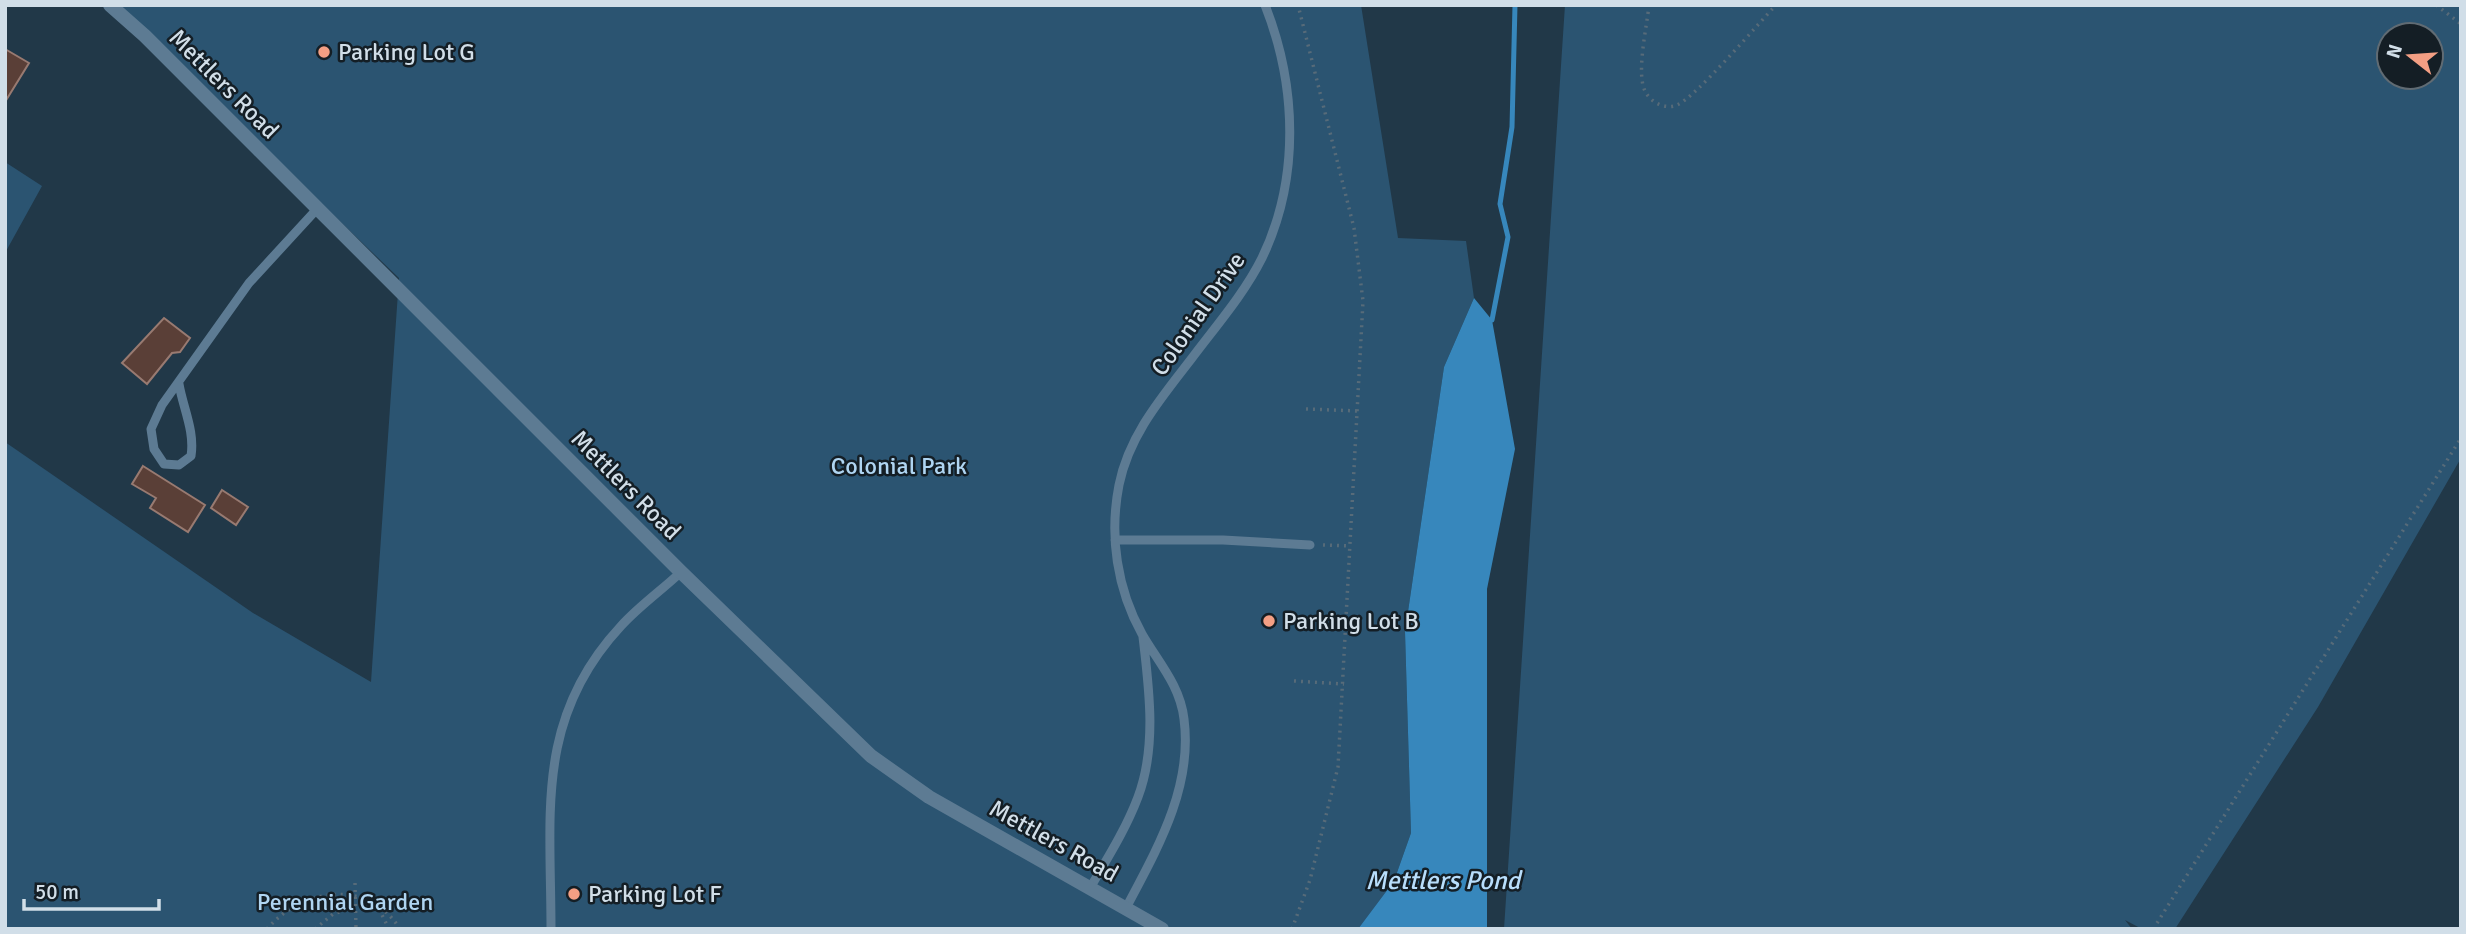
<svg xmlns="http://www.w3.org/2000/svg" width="2466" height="934" viewBox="0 0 2466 934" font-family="Signika,sans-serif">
	<rect width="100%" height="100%" fill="#213848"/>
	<path fill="#2b5471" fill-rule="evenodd" d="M110 5H1361L1398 238 1466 241 1474 298 1444 367 1405 632 1411 833 1394 881 1358 929H5V442L253 613 371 682 399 278 138 28Z
		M1565 5H2461V458L2318 707 2175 929H2142L2125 920 2132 929H1504ZM2389 35H2431V77H2389Z
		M5 162 42 186 5 253Z"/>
	<path fill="#3787bc" d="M1474 298 1492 320 1515 449 1487 589V929H1358L1394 881 1411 833 1405 632 1444 367Z"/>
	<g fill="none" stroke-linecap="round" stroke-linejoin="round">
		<path stroke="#3787bc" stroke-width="5" d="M1492 320 1508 237 1500 204 1512 127 1515 5"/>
	</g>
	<path fill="#5a3f37" stroke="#987a71" stroke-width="2" d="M5 49 29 63 5 102Z
		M164 318 190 338 180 352 172 353 147 384 122 363Z
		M143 466 205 505 188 532 150 508 156 498 132 484Z
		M222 490 248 507 236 525 211 508Z"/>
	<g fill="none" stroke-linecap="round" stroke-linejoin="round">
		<path stroke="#576b79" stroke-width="3.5" stroke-dasharray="2 5" stroke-linecap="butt" d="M1649 5C1647 26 1636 73 1645 91 1650 102 1665 110 1677 105 1696 97 1757 25 1776 5
			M2436 5 2461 24
			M1306 409 1358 411
			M1323 545 1350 546
			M1294 681 1344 684
			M355 883 356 929
			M379 909 389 929
			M2157 923 2461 438
			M267 929C302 888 368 878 400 929
			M315 929 333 914 356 907
			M798 929H802
			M1292 929 1310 880 1338 767 1363 301 1354 228 1298 5"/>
		<path stroke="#5d7b93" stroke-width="9" d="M179 384C183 408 195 431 191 456L179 465 164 464 154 449 151 429 162 405 249 283 317 209
			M1115 540H1223L1310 545
			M1090 888C1107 859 1126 829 1138 797 1157 747 1149 688 1143 637
			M1126 908C1157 849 1193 788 1184 719 1180 685 1158 662 1142 634 1117 589 1109 536 1119 485 1129 435 1162 397 1192 358 1216 326 1244 294 1262 258 1300 179 1297 86 1265 5
			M551 929C551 813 535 718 621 626 639 606 662 590 681 572"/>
		<path stroke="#5d7b93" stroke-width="14" d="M110 5 145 36 681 572 871 756 929 797 1162 929"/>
	</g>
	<g fill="#f39f84" stroke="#141e25" stroke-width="2.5">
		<circle cx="324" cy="52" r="7"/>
		<circle cx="1269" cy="621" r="7"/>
		<circle cx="574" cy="894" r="7"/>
	</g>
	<g text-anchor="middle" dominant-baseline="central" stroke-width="5" stroke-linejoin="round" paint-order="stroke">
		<g font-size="24" fill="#d1dee8" stroke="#141e25" text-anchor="start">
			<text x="338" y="52">Parking Lot G</text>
			<text x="1283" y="621">Parking Lot B</text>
			<text x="588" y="894">Parking Lot F</text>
		</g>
		<g font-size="24" fill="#d1dee8" stroke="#141e25">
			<text transform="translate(224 84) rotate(45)">Mettlers Road</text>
			<text transform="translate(1198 314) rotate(-55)">Colonial Drive</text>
			<text transform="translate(626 485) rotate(45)">Mettlers Road</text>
			<text transform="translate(1054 841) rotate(29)">Mettlers Road</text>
		</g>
		<g font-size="24" fill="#afd5f2" stroke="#141e25">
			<text x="899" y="466">Colonial Park</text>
			<text x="345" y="902">Perennial Garden</text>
		</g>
		<g font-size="26" font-style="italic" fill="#b8defc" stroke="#141e25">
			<text x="1443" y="881">Mettlers Pond</text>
		</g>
	</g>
	<rect width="2466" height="934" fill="none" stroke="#d1dee8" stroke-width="14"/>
	<g transform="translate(2410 56) rotate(287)"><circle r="33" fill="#141e25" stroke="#606b73" stroke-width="2"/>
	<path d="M0-5L12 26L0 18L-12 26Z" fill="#f39f84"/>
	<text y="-10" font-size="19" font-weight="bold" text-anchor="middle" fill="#d1dee8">N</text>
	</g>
	<path d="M24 899v10h135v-10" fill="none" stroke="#d1dee8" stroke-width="3.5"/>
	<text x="35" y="899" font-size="21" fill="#d1dee8" stroke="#141e25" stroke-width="5" paint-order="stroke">50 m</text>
</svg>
